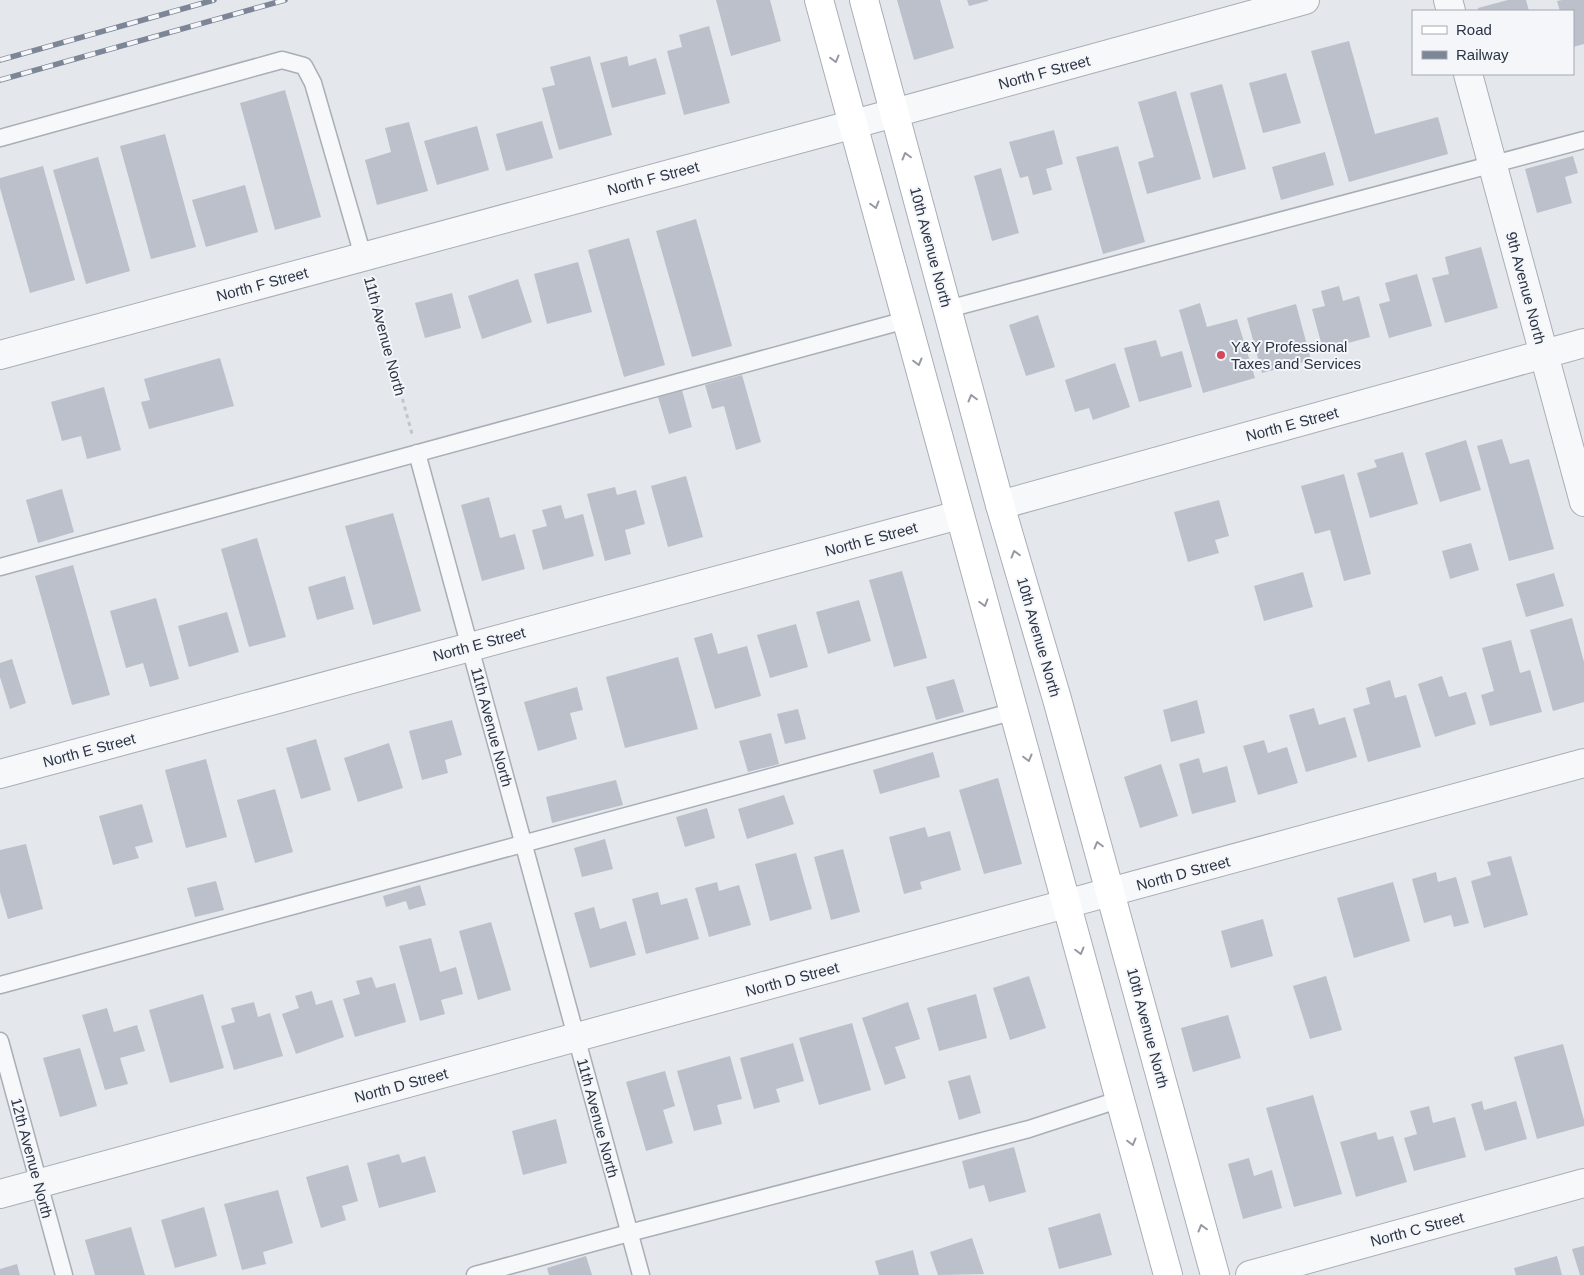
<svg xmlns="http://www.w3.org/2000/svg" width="1584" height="1275" viewBox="0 0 1584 1275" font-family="Helvetica,sans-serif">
	<rect width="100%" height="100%" fill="#e4e7ec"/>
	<path fill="#bbc0ca" d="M716 0H770L781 41 731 56Z
		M897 0H940L954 48 914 60Z
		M967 0H988V1L969 6Z
		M1508 0H1526L1529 11H1478V8Z
		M1562 0H1584V44L1573 47V11H1560L1557 1Z
		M709 26 730 103 684 115 667 51 682 47 679 35Z
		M1349 41 1375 134 1438 117 1448 154 1349 182 1311 51Z
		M590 56 612 135 559 150 542 88 555 85 550 67Z
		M627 56 629 66 656 58 666 94 612 108 600 63Z
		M1286 73 1301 123 1263 133 1249 83Z
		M1222 84 1246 169 1213 178 1190 93Z
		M285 90 321 217 275 230 240 103Z
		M1176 91 1201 179 1147 194 1138 162 1154 157 1138 102Z
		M542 121 553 158 506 171 496 134Z
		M409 122 428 191 377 205 365 160 391 152 385 128Z
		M477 126 489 170 437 185 424 141Z
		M1054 130 1063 164 1046 169 1052 190 1033 195 1028 176 1020 178 1009 142Z
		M165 134 196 247 151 259 120 146Z
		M1118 146 1145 242 1103 254 1076 157Z
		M1325 152 1334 185 1281 200 1272 167Z
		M1573 156 1578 173 1565 177 1572 203 1537 213 1525 169Z
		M98 157 130 271 86 284 53 170Z
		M43 166 75 280 30 293 0 188V178Z
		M1001 168 1019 233 992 241 974 176Z
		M245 185 258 232 206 247 192 200Z
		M696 219 732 346 692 357 656 231Z
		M629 238 665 365 624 377 588 250Z
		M1481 247 1498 308 1445 323 1432 278 1449 274 1445 257Z
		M578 262 592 312 547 324 534 274Z
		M1417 274 1432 326 1389 338 1379 304 1390 301 1385 283Z
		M518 279 532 322 482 339 468 296Z
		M1339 286 1343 301 1359 296 1370 337 1323 350 1312 309 1325 306 1321 291Z
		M452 293 461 328 425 338 415 303Z
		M1200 303 1207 327 1237 319 1255 378 1203 393 1179 310Z
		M1296 304 1311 360 1262 373 1247 318Z
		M1038 315 1055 367 1026 376 1009 325Z
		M1156 340 1161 357 1182 351 1192 387 1139 402 1124 348Z
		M220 358 234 406 149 429 141 402 150 400 144 379Z
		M1115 363 1130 407 1093 420 1089 408 1075 412 1065 380Z
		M742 375 761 442 736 450 724 406 712 409 705 385Z
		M104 387 121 450 87 459 81 436 62 441 51 402Z
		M682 390 692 427 669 434 658 397Z
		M1502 439 1510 464 1529 459 1554 549 1509 561 1477 446Z
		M1466 440 1481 490 1440 502 1425 453Z
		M1403 452 1418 504 1370 518 1357 473 1377 467 1374 460Z
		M1344 474 1371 574 1344 581 1330 530 1315 534 1301 486Z
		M686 476 703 537 668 547 651 486Z
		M615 487 617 495 636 490 645 524 625 530 631 554 605 561 587 494Z
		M62 489 74 532 38 543 26 500Z
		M489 497 500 538 515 534 525 569 482 581 461 505Z
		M1219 500 1229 536 1215 540 1219 553 1188 562 1174 512Z
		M561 505 565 519 583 514 594 556 543 570 532 530 547 526 542 510Z
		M393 513 421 611 373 625 345 526Z
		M257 538 286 637 249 647 221 549Z
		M1471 543 1479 570 1450 579 1442 551Z
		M73 565 110 695 72 705 35 576Z
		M902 571 927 658 894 667 869 580Z
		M1303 572 1313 607 1264 621 1254 586Z
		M1554 573 1564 606 1526 617 1516 584Z
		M345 576 354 609 317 620 308 587Z
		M156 598 179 679 150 687 143 663 126 668 110 611Z
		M859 600 871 641 828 654 816 612Z
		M227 612 239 652 189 667 178 626Z
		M1572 618 1584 662V702L1553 711 1530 630Z
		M796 624 808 667 770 678 757 635Z
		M712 633 718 654 747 646 761 696 715 709 694 638Z
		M1511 640 1520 673 1530 670 1542 712 1490 726 1481 695 1494 691 1482 648Z
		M678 657 698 729 625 748 606 677Z
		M12 659 26 703 10 709 0 677V663Z
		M1442 676 1449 697 1466 692 1476 724 1435 737 1418 684Z
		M954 679 964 712 936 720 926 687Z
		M1390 680 1395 698 1406 695 1421 747 1368 762 1353 709 1370 704 1366 688Z
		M577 687 583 710 570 713 577 739 538 751 524 702Z
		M1197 700 1205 733 1171 742 1163 710Z
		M1314 708 1319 725 1345 717 1357 757 1306 772 1289 715Z
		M798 709 806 739 785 744 777 714Z
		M452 720 462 755 445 760 448 773 422 780 409 731Z
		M771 733 779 764 748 772 739 741Z
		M316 739 331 790 301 799 286 748Z
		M1264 740 1268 753 1287 747 1298 783 1258 795 1243 746Z
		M389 743 403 788 358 802 344 758Z
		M933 752 940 777 880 794 873 770Z
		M1199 758 1203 773 1227 766 1236 802 1192 814 1179 764Z
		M206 759 227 837 186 848 165 770Z
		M1161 764 1178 816 1140 828 1124 777Z
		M998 778 1022 864 984 874 959 790Z
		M616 780 623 805 552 823 546 797Z
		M275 789 293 852 255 863 237 800Z
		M784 795 794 824 747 839 738 809Z
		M142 804 153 842 135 847 139 858 113 865 99 816Z
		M707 808 715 838 685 847 676 817Z
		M925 827 928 837 950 831 961 870 920 882 922 889 904 894 889 837Z
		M605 839 613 869 582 877 574 848Z
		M26 844 43 909 8 919 0 892V850Z
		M843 849 860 912 831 920 814 857Z
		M796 853 812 909 770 921 755 864Z
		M1511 856 1528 915 1484 928 1471 881 1491 875 1487 862Z
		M1436 872 1438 882 1456 877 1469 923 1454 927 1451 915 1424 923 1412 879Z
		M216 881 224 910 195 917 187 888Z
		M717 882 719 891 739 885 751 925 709 937 695 888Z
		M1393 882 1410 941 1354 958 1337 898Z
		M420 885 426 905 409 910 406 901 386 907 383 896Z
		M658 892 661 905 687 898 699 939 646 954 632 899Z
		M594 907 600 929 626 921 636 955 590 968 574 913Z
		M1263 919 1273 956 1231 968 1221 931Z
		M491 922 511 990 478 1000 459 931Z
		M431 938 440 972 456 967 463 994 441 1000 445 1014 420 1021 399 946Z
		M1029 976 1046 1028 1010 1040 993 988Z
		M1326 976 1342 1030 1310 1039 1293 986Z
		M372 977 376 988 395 983 406 1022 355 1037 343 999 360 994 356 981Z
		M312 991 316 1005 332 1000 344 1037 296 1054 282 1014 299 1008 295 996Z
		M203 994 224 1068 170 1083 149 1010Z
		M976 994 987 1038 939 1051 927 1008Z
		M254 1002 258 1017 270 1013 283 1056 234 1070 221 1026 235 1022 231 1008Z
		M908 1002 920 1039 895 1047 906 1078 885 1085 862 1018Z
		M107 1008 114 1032 137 1025 145 1051 120 1058 128 1084 105 1090 82 1015Z
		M1228 1015 1241 1058 1193 1072 1181 1028Z
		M852 1023 871 1090 819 1105 799 1038Z
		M793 1043 804 1081 776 1089 780 1102 754 1109 740 1058Z
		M1563 1044 1584 1120V1126L1537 1139 1514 1057Z
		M80 1048 97 1106 60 1117 43 1058Z
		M730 1056 742 1099 717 1105 722 1124 694 1131 677 1071Z
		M665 1071 675 1106 663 1110 673 1143 646 1151 626 1082Z
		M970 1075 981 1113 959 1120 948 1081Z
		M1313 1095 1342 1194 1294 1207 1266 1108Z
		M1482 1101 1484 1110 1516 1101 1527 1139 1485 1151 1471 1104Z
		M1429 1106 1433 1123 1455 1117 1466 1157 1414 1171 1404 1138 1417 1134 1410 1111Z
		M556 1119 567 1163 523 1175 512 1131Z
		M1376 1132 1378 1140 1393 1136 1407 1182 1356 1197 1340 1142Z
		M1014 1147 1026 1192 989 1202 984 1185 969 1189 962 1161Z
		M399 1154 402 1163 425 1156 436 1192 379 1208 367 1163Z
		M1249 1158 1254 1176 1272 1170 1282 1208 1243 1219 1228 1164Z
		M348 1165 358 1201 342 1206 346 1220 321 1228 306 1177Z
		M278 1190 293 1243 263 1252 266 1264 242 1270 224 1204Z
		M204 1207 217 1256 175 1268 161 1220Z
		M1100 1213 1112 1255 1059 1269 1048 1228Z
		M131 1227 145 1275H95L85 1240Z
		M972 1238 984 1274 938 1275 930 1252Z
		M1584 1246V1275H1580L1572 1249Z
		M913 1250 919 1275H879L875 1261Z
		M586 1256 592 1275H549L547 1268Z
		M1557 1256 1562 1275H1516L1514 1268Z
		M17 1264 20 1275H0V1269Z"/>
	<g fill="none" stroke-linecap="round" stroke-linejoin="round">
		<defs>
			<path id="lane" d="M0 138 282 60 304 66 313 83 363 256
				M948 309 1584 140
				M417 453 641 1275
				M0 567 906 320
				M0 985 1015 711
				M0 1041 64 1275
				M475 1275 629 1233 1029 1129 1121 1099"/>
			<path id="street" d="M1448 0 1451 11
				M1468 74 1584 502
				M0 355 825 132 1305 0
				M1000 505 1584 343
				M0 774 959 515
				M0 1194 1584 763
				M1250 1275 1584 1183"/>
			<path id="secondary" d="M819 0 1168 1275
				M864 0 1000 505 1057 699 1215 1275"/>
		</defs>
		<use href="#lane" stroke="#a9aeb7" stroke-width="19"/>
		<use href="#street" stroke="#a9aeb7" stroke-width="30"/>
		<use href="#secondary" stroke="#a9aeb7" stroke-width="30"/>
		<path stroke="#c2c5cb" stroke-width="3" stroke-dasharray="4 4" stroke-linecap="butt" d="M371 283 412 434"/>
		<use href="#lane" stroke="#f7f8fa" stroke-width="16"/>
		<use href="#street" stroke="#f7f8fa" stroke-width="28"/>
		<use href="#secondary" stroke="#fff" stroke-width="28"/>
		<defs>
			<path id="rail" d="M0 60 214 0
				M0 80 285 0"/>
		</defs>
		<use href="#rail" stroke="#7d8696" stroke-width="5.5"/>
		<use href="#rail" stroke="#f4f6f9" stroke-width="4" stroke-dasharray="11" stroke-linecap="butt"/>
	</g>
	<defs><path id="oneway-chevron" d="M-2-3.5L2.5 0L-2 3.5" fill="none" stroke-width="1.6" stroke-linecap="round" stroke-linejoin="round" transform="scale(1.25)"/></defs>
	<g stroke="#959aa2">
		<use href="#oneway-chevron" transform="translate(835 59) rotate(75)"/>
		<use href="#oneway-chevron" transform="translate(906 156) rotate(-105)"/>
		<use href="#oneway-chevron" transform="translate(875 205) rotate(75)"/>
		<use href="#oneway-chevron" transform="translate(918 362) rotate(75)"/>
		<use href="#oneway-chevron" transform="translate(972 398) rotate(-105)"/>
		<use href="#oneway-chevron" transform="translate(1015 554) rotate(-106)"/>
		<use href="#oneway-chevron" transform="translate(984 603) rotate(74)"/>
		<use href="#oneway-chevron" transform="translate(1028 758) rotate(75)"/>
		<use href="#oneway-chevron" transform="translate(1098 845) rotate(-105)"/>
		<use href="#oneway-chevron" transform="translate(1080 951) rotate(75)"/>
		<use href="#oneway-chevron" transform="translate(1132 1142) rotate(75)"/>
		<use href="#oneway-chevron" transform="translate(1202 1228) rotate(-105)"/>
	</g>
	<circle fill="#d1495b" stroke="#f4f6f9" stroke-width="2" cx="1221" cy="355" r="5"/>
	<g text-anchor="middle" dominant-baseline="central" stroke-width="4" stroke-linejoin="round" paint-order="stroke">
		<g font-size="15" fill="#2b3445" stroke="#f4f6f9">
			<text transform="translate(1044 72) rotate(-15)">North F Street</text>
			<text transform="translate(653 178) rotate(-15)">North F Street</text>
			<text transform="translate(931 247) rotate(75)">10th Avenue North</text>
			<text transform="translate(262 284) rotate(-15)">North F Street</text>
			<text transform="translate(1526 288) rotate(75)">9th Avenue North</text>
			<text transform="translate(385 336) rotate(75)">11th Avenue North</text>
			<text transform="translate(1292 424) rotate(-15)">North E Street</text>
			<text transform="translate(871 539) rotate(-15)">North E Street</text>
			<text transform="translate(1039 637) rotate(74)">10th Avenue North</text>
			<text transform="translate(479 644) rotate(-15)">North E Street</text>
			<text transform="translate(492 727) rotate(75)">11th Avenue North</text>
			<text transform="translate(89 750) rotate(-15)">North E Street</text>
			<text transform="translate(1183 873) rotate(-15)">North D Street</text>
			<text transform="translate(792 979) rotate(-15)">North D Street</text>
			<text transform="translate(1148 1028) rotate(75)">10th Avenue North</text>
			<text transform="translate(401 1085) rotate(-15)">North D Street</text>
			<text transform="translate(598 1118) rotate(75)">11th Avenue North</text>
			<text transform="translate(32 1158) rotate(75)">12th Avenue North</text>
			<text transform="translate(1417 1229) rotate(-15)">North C Street</text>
		</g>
		<g font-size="15" fill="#2b3445" stroke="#f4f6f9" text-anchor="start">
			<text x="1231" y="346">Y&amp;Y Professional<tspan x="1231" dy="17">Taxes and Services</tspan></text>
		</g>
	</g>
	<rect x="1412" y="10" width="162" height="65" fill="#f4f6f9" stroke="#a4a8b1"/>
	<rect x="1422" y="26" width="25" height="8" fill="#ffffff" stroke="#a4a8b1"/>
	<text x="1456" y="35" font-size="15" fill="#2b3445">Road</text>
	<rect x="1422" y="51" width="25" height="8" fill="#7d8696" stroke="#a4a8b1"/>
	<text x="1456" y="60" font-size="15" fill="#2b3445">Railway</text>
</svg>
